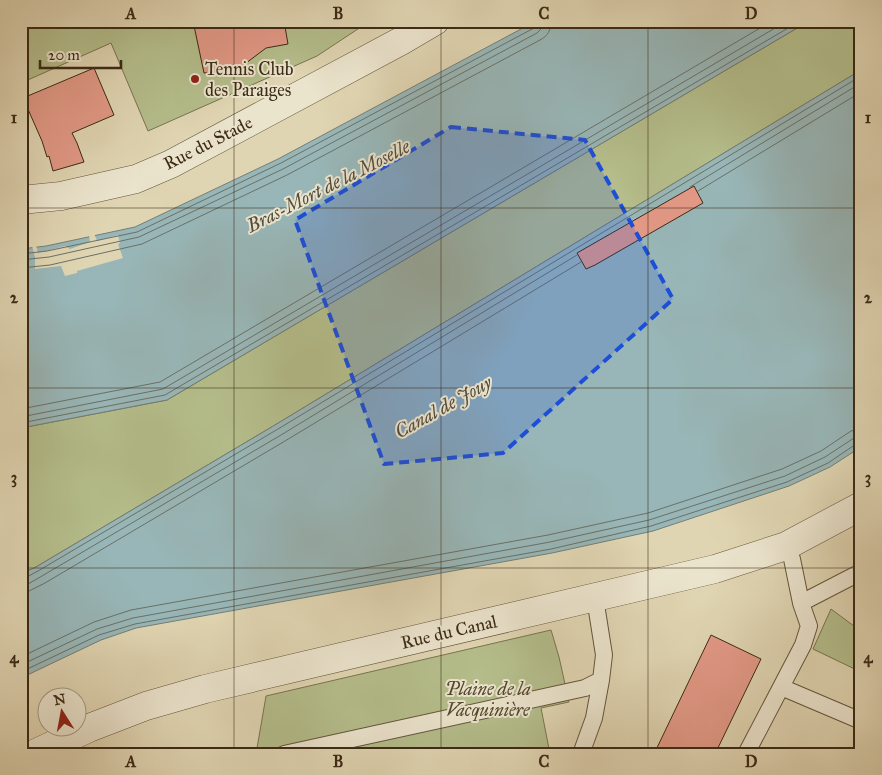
<svg xmlns="http://www.w3.org/2000/svg" width="882" height="775" viewBox="0 0 882 775" font-family="'IM FELL Great Primer',serif">
	<rect width="100%" height="100%" fill="#e0d5b2"/>
	<filter id="stains"><feTurbulence type="fractalNoise" baseFrequency=".004" numOctaves="4"/><feColorMatrix values="0 0 0 0 .2 0 0 0 0 .09 0 0 0 0 .02 0 0 0 .5 -.17"/></filter>
	<radialGradient id="worn" r=".72"><stop offset=".6" stop-color="#630" stop-opacity="0"/><stop offset="1" stop-color="#630" stop-opacity=".3"/></radialGradient>
	<path fill="#b4bd8b" stroke="#787450" d="M21 21H370L317 56 148 131 111 43 21 83Z
		M809 21H861V70L275 425 36 567 21 574V428L167 400Z
		M831 609 854 626 861 629V672L813 649Z
		M551 630 559 657 569 702 541 708 550 754H256L266 696Z"/>
	<path fill="#98b6b7" stroke="#737e76" d="M536 21H809L167 400 21 428V249L46 246 135 227 278 159Z
		M861 70V447L830 467 789 486 653 531 552 553 136 628 101 640 21 678V574L36 567 275 425Z"/>
	<path fill="#e0d5b2" d="M94 233 97 241 118 235 120 243 118 244 123 258 77 271V273L65 276 61 266 35 269V257L32 246 36 245 38 253 65 246 70 249 90 242 89 235Z"/>
	<g fill="none" stroke-linecap="round" stroke-linejoin="round">
		<path stroke="#6a7066" stroke-width="1" d="M690 187 861 83
			M698 191 861 92
			M21 254 47 251 137 232 281 163 534 28 537 25V21
			M21 260 49 257 139 237 283 169 537 33 542 28 544 21
			M21 268 50 265 142 244 287 175 540 40C548 36 551 30 551 21
			M21 409 160 382 772 21
			M21 417 163 389 787 21
			M21 423 165 395 800 21
			M21 578H25L38 571 278 429 861 76
			M21 585 28 584 42 576 281 435 577 255
			M21 592 29 591 45 583 285 441 581 262
			M21 657 94 622 131 610 548 535 648 513 782 469 821 451 851 431 861 429
			M21 665 97 629 133 618 550 542 649 520 785 476 825 457 854 438 861 437
			M21 672 99 635 135 624 551 549 651 526 787 482 828 463 856 444 861 443"/>
	</g>
	<path fill="#e29986" stroke="#3b2a15" d="M193 21H284L288 44 266 48 237 70 204 73Z
		M94 68 114 115 72 133 77 143 84 162 53 171 49 156 47 157 42 141 23 98Z
		M694 186 703 203 595 265 586 269 577 253Z
		M711 635 761 659 715 754H654Z"/>
	<g fill="none" stroke-linecap="round" stroke-linejoin="round">
		<defs>
			<path id="service" d="M801 603 861 572
				M781 687 861 721
				M284 754 585 688 601 680 604 655 595 598
				M581 754 594 718 601 680
				M746 754 803 645 809 626 801 603 792 559 786 546"/>
			<path id="minor" d="M21 200 61 196 136 179 171 164 401 41 435 21"/>
			<path id="tertiary" d="M34 754 89 728 146 706 205 689 715 569 786 546 861 506"/>
		</defs>
		<use href="#service" stroke="#64553c" stroke-width="18"/>
		<use href="#minor" stroke="#64553c" stroke-width="29"/>
		<use href="#tertiary" stroke="#64553c" stroke-width="29"/>
		<use href="#service" stroke="#ebe4cd" stroke-width="16"/>
		<use href="#minor" stroke="#ebe4cd" stroke-width="28"/>
		<use href="#tertiary" stroke="#ebe4cd" stroke-width="28"/>
	</g>
	<path fill="#1d4ed8" fill-opacity="0.2" stroke="#1d4ed8" stroke-width="4" stroke-dasharray="10 6" stroke-linejoin="round" d="M451 127 585 140 673 299 503 453 384 464 295 220Z"/>
	<path fill="none" stroke="#3b2a15" stroke-width="1" stroke-opacity="0.55" d="M234 21V754M441 21V754M648 21V754M21 208H861M21 388H861M21 568H861"/>
	<circle fill="#8f2418" stroke="#ebe4cd" stroke-width="2" cx="195" cy="79" r="5"/>
	<g text-anchor="middle" dominant-baseline="central" stroke-width="4" stroke-linejoin="round" paint-order="stroke">
		<g font-size="18" fill="#3b2a15" stroke="#ebe4cd" text-anchor="start">
			<text x="205" y="69">Tennis Club<tspan x="205" dy="21">des Paraiges</tspan></text>
		</g>
		<g font-size="18" fill="#3b2a15" stroke="#ebe4cd">
			<text transform="translate(208 143) rotate(-27)">Rue du Stade</text>
			<text transform="translate(449 632) rotate(-13)">Rue du Canal</text>
		</g>
		<g font-size="18" font-style="italic" fill="#53472d" stroke="#ebe4cd">
			<text x="488" y="689">Plaine de la<tspan x="488" dy="21">Vacquinière</tspan></text>
		</g>
		<g font-size="19" font-style="italic" fill="#524d3e" stroke="#ebe4cd">
			<text transform="translate(328 186) rotate(-27)">Bras-Mort de la Moselle</text>
			<text transform="translate(443 407) rotate(-29)">Canal de Jouy</text>
		</g>
	</g>
	<rect width="882" height="775" fill="none" stroke="#e0d5b2" stroke-width="55"/>
	<g transform="translate(62 712) rotate(349)"><circle r="24" fill="#ebe4cd" stroke="#a59a83"/>
	<path d="M0-4L9 19L0 12L-9 19Z" fill="#8f2418"/>
	<text y="-8" font-size="14" font-weight="bold" text-anchor="middle" fill="#3b2a15">N</text>
	</g>
	<path d="M40 60v8h81v-8" fill="none" stroke="#3b2a15" stroke-width="2.5"/>
	<text x="48" y="60" font-size="15" fill="#3b2a15" stroke="#ebe4cd" stroke-width="4" paint-order="stroke">20 m</text>
	<rect x="28" y="28" width="826" height="720" fill="none" stroke="#3b2a15" stroke-width="2"/>
	<g font-size="16" text-anchor="middle" font-weight="bold" fill="#3b2a15">
		<text x="131" y="19">A</text>
		<text x="338" y="19">B</text>
		<text x="544" y="19">C</text>
		<text x="751" y="19">D</text>
		<text x="14" y="123">1</text>
		<text x="868" y="123">1</text>
		<text x="14" y="303">2</text>
		<text x="868" y="303">2</text>
		<text x="14" y="483">3</text>
		<text x="868" y="483">3</text>
		<text x="14" y="663">4</text>
		<text x="868" y="663">4</text>
		<text x="131" y="767">A</text>
		<text x="338" y="767">B</text>
		<text x="544" y="767">C</text>
		<text x="751" y="767">D</text>
	</g>
	<rect width="100%" height="100%" filter="url(#stains)"/>
	<rect width="100%" height="100%" fill="url(#worn)"/>
</svg>
